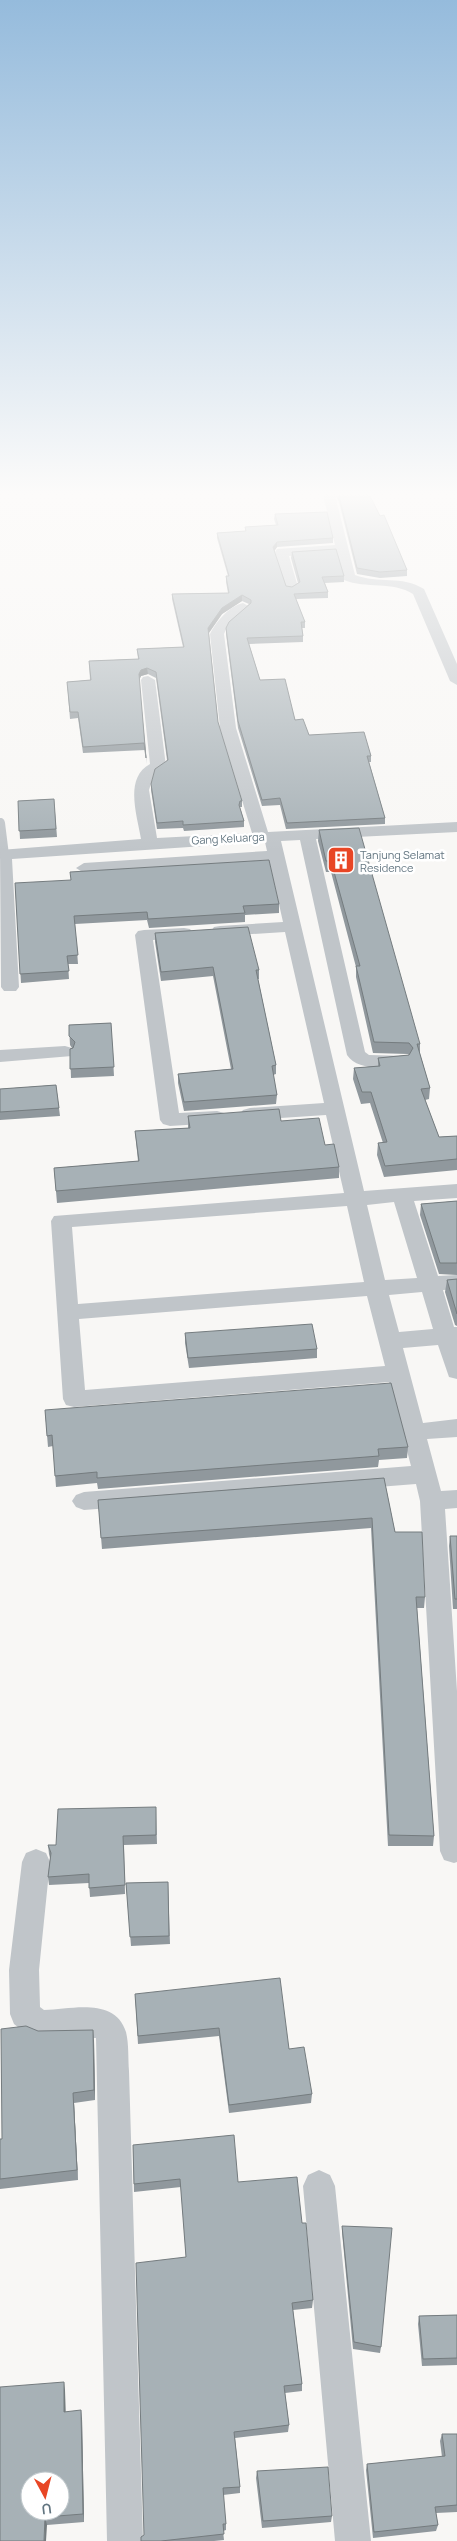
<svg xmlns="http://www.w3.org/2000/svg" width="457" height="2541" viewBox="0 0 457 2541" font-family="Manrope,sans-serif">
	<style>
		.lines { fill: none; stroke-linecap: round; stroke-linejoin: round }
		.lane-far1 { stroke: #c0c5c9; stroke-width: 8 }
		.lane { stroke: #c0c5c9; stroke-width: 10 }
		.street { fill: #c0c5c9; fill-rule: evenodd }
		.wall { fill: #90989d }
		.shaded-wall { fill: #757c7f }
		.building { fill: #a7b1b6; stroke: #757c7f; fill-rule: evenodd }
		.labels { text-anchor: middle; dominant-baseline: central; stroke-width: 5; stroke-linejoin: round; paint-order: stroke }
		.far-street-label { font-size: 11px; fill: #627580; stroke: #fff }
		.far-poi-label { font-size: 11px; fill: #627580; stroke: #fff; text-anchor: start }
	</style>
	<rect width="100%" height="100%" fill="#f8f7f5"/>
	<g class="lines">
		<path class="lane-far1" d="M0,822v3"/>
		<path class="lane" d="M0,823l4,32"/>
		<path class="street" d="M323,495h12l20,80c23,9 47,0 69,14l33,75v21l-7,-4 -37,-87c-20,-13 -47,-5 -69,-14l-7,-27 -48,3 9,31 -7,4 -5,-1 -11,-38 2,-3 58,-4z
			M243,603l7,4 -23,20 -3,7 12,94 32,104 189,-10v10l-141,7 49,213 4,3 39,1 2,4 -2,4c-18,4 -50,8 -61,-9l-47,-215 -19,1 83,350 93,-7v14l-43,3 24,75 19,-1v14l-14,1 11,37h3v52l-8,-2 -11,-32 -35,3 20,75 34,-4v18l-30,2 14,52 16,-1v18l-12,1 12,182v171l-3,1 -10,-3 -4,-9 -20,-350 -4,-17 -332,26 -8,-3 -4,-6 4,-6 8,-3 327,-26 -22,-84 -315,25 -8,-2 -3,-6 -12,-178 3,-5 290,-23 -18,-78 -76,5 -7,-2 -3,-4 3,-4 7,-2 74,-5 -39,-171 -65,4 -6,-1 -3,-4 3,-4 6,-1 63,-4 -14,-62 -185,13 -8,-5 8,-5 183,-12 -2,-9 -253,17 7,128 -3,4h-12l-3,-4 -1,-137 141,-11c-4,-24 -17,-61 9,-75l-9,-84 2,-3 5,-1 7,4 11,86 -12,8 -5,16 8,48 95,-5 -32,-105 -10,-94c6,-12 19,-28 33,-31zM394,1202l23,76 -32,2 -18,-75zM347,1206l17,76 -286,22 -6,-77zM422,1292l11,37 -34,3 -10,-37zM367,1296l18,70 -300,24 -6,-71z
			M184,928l6,1 3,4 -3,4 -37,3 26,173 38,-2 7,2 3,4 -3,4 -7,2 -47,3 -7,-2 -3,-4 -25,-185 3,-4 6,-1z
			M65,1046l7,2 2,4 -2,4 -72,6v-12z
			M36,1849l10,4 4,9 -11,108 1,37 4,3c28,-1 71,-13 82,22 3,12 2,27 3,39l14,470h-36l-11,-503 -57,1 -11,-4 -14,-11 -4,-10 -1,-44 13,-108 4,-9z
			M319,2170l11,5 5,11 36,355h-36l-32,-355 5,-11z"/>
	</g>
	<path class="wall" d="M336,496h34l37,74v6l-27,2 -23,-4 -18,-72z
		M275,514l58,24v5l-56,4 -3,4 12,35 6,1 6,-4 -7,-25 1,-6 52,24v6l-19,1 3,9v6l-32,1 9,23v6h-3l1,8v6l-54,2 11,36 49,55 62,21v6h-2l16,56v6l-99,5 -6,-24 -18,1 -24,-78 -12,-94v-6l23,-24 -7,-3 -20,13 -13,19 9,89 24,79v6h-2l4,14v6l-60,4 -1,-3 -26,1 -6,-39v-6l16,-24 -11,-82 -8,-4 -7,2 -2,4 8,84 -2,-14 -62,3 -5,-35 -8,1 -3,-37 23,-2 -1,-19 49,-2 -1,-10 46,-2 -11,-48v-5l56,-1 -2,-11v-6h2l-11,-38v-5l28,-2v-4l31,-2 -2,-6z
		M54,799l3,38 -37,2 -2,-38z
		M319,830l101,214v10l10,34 -1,11 -4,1 14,37 18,-1v34l-73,7 -7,-22 1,-12h5l-13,-40 -9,1 -8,-25 1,-11 24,-2v-8l31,-3 -1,-1 -35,-1 -17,-76v-10l-25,-95h-5l-8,-31z
		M15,883l264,21v9l-34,2v7l-96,6 -2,-8 -72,4 3,40h-10l1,15 -48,4z
		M155,933l104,37v9h-1l18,86v9l-3,1 4,20 -1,9 -92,7 -6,-28v-9l53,-5 -18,-93 -52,5 -6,-39z
		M111,1023l3,53 -43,2 -1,-29 2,-1 -2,-3 -1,-20z
		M56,1085l4,31 -60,4v-31z
		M188,1116l93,5 44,24 14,22v11l-282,25 -3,-35 84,-7 -3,-30 53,-3z
		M457,1201v74l-18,-1 -19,-59 1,-11z
		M457,1279v47l-2,-1 -10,-33 2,-12z
		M185,1333l132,16v9l-128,10 -4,-25z
		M45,1410l363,37 -1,11 -28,2 -1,7 -280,22 -1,-6 -41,4 -3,-41 -5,1z
		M384,1478l11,54 30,65 -1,11h-7l17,228 -1,10h-45l-17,-318 -269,21 -4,-49z
		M450,1536h7v73h-4l-4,-63z
		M156,1807l1,37 -33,1 1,49 -35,3 -1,-14 -40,2 -1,-8 2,-19 -1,-4 -1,-9h8z
		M168,1882l2,62 -39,2 -5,-63z
		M135,1994l154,55 23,45 -1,9 -82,10 -10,-77 -81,8z
		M38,2031l56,9 1,60 -21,3 4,77 -78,9v-50h2z
		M133,2145l105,37 64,41 11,77 -1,8 -19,2 9,74v7l-17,2 4,32 -1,7 -53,6 5,49v6l-17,2 3,29v6l-3,1 1,9 -10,1h-73l3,-6 42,-278 -5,-70 -47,5z
		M342,2226l39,121 -1,6 -27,-4 -11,-117z
		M457,2315v50l-35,1 -4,-42 1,-8z
		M65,2390v22l17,6 2,104 -37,3 -47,16z
		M442,2434h15v78l-21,1 2,12 -2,6 -63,7 -7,-68 1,-6 75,-7 -2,-16z
		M257,2471l75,45 -1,6 -69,6 -6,-50z"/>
	<path class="shaded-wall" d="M277,542v5l-4,6v-6z
		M242,595v6l-20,13 -14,20v-6l14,-20z
		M147,668l1,6 -7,2 -2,4v-6l2,-4z
		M93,2030l1,10 1,60 -1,-10z
		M73,2093l1,10 4,77 -1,-10z
		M64,2382l1,8 1,30 -2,-8z
		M81,2410l1,8 2,104 -1,-8z
		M45,2517l2,8 -1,16h-2z"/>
	<path class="building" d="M339,496h31l10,20 4,-1 23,55 -27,2 -23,-4z
		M327,512l6,26 -56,4 -4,5 13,39 6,1 8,-5 -8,-30 44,-3 8,27 -22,1 6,15 -34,2 11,28h-4l2,14 -56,2 13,42 25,-1 10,41 8,-1 6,16 55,-3 7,24h-4l18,62 -98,5 -7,-25 -18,2 -24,-79 -12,-93 3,-6 22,-19v-3l-9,-5 -20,13 -14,20 10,94 24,79h-2l-1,4 5,16 -61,4v-4l-26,2 -6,-39 4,-15 13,-9 -12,-88 -9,-4 -6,2 -2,4 7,84 -2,-15 -61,4 -5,-35h-8l-3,-30 24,-2 -2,-19 50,-2 -2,-10 47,-2 -12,-53 57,-1 -3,-17h3l-12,-43 29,-2 -1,-4 33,-2 -3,-11z
		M54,799l2,30 -37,2 -1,-30z
		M359,828l61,216h-3l13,44 -9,1 18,48 18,-1v23l-72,7 -7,-23 9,-1 -16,-50h-9l-8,-24 26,-2 -2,-8 31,-3 4,-7 -4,-5 -35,-1 -18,-76h4l-29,-105h-5l-7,-31z
		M269,860l10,44 -36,2 2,7 -97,6 -1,-7 -73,4 4,39 -11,1 2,15 -49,3 -5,-91 56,-3 -1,-8z
		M248,927l11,43h-3l20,95 -4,1 5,29 -93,7 -6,-28 55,-5 -20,-102 -52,5 -6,-39z
		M111,1023l3,44 -44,2v-20l3,-1 2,-6 -6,-6v-11z
		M56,1085l3,23 -59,4v-23z
		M279,1109l2,12 38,-3 6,27 9,-1 5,23 -283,24 -2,-23 85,-7 -4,-30 55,-3 -2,-12z
		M457,1201v62h-17l-19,-59z
		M457,1279v35l-10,-34z
		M312,1324l5,25 -129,9 -3,-25z
		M391,1383l17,64 -30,2 1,7 -282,22v-6l-42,4 -3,-41 -5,1 -2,-26z
		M384,1478l11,54h27l3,65h-9l18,239 -45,-1 -17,-317 -271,20 -3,-38z
		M450,1536h7v63h-2z
		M156,1807v28l-33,1 2,49 -36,3v-14l-41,3 3,-24 -3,-8h8l2,-36z
		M168,1882l1,54 -39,1 -4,-54z
		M280,1978l9,71 15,-2 8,47 -83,11 -10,-77 -81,8 -3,-42z
		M26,2026l12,5 55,-1 1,60 -21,3 4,77 -77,9v-40h2l-1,-110z
		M234,2135l4,47 59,-5 5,46h4l7,77 -21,3 10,81 -18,2 5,39 -55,7 6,55 -17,1 3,36h-3l1,10 -63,7h-20v-4l3,-2 -8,-272 50,-6 -6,-78 -46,5 -1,-39z
		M342,2226l50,2 -11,119 -27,-5z
		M457,2315v43l-34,1 -4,-43z
		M64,2382v30l17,-2 2,104 -38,3 -1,24h-44v-154zM30,2481h30v30h-30z
		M442,2434h15v71l-22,2 3,18 -64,7 -7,-68 78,-8z
		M328,2467l4,49 -69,5 -6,-50z"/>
	<linearGradient id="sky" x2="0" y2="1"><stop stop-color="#95bbdc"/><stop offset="0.58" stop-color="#fcfbfa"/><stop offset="1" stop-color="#fcfbfa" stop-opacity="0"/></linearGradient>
	<rect width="457" height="851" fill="url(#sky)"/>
	<defs>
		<g id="building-square" transform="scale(1.4375)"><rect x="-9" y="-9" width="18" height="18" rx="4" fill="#e84625" stroke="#fff"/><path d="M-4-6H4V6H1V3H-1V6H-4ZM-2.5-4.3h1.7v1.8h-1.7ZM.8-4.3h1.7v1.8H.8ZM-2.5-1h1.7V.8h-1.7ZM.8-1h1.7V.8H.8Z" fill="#fff"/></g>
	</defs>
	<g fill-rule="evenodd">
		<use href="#building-square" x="341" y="860"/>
	</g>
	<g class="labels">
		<g class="far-street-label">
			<text transform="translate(228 838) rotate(-3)">Gang Keluarga</text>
		</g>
		<g class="far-poi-label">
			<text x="360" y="854">Tanjung Selamat<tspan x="360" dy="13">Residence</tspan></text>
		</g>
	</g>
	<g transform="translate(45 2496) rotate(173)"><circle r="24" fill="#ffffff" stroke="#c0c8cc"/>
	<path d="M0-4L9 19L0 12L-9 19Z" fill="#e84625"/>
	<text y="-8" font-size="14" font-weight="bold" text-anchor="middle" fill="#627580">U</text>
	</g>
</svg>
